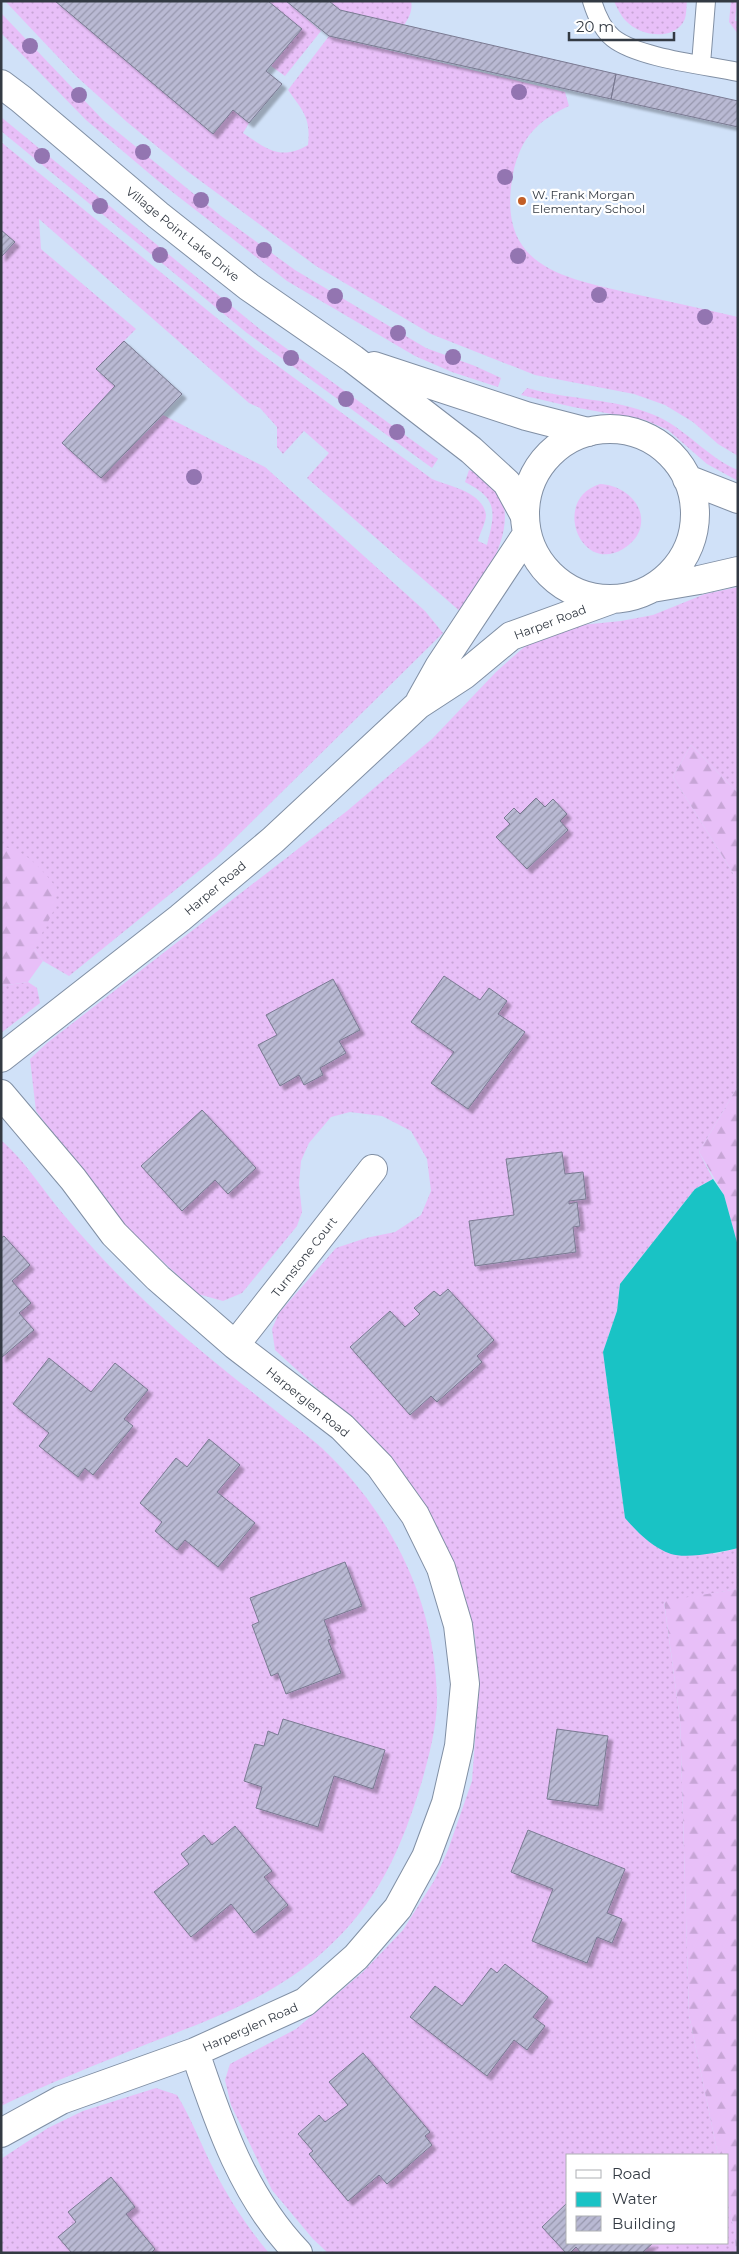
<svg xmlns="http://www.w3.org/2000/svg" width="739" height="2254" viewBox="0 0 739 2254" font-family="Montserrat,sans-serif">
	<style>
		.grass { fill: url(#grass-dots) }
		.forest { fill: url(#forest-firs) }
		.water { fill: #19c3c5 }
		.building { fill: url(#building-hatch); stroke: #7a7a92; filter: url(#shadow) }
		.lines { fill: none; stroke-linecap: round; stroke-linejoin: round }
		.lane-casing { stroke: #808fa4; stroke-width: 20 }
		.street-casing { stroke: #808fa4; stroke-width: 30 }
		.secondary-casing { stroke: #808fa4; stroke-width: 30 }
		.lane { stroke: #fff; stroke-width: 18 }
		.street { stroke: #fff; stroke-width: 28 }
		.secondary { stroke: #fff; stroke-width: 28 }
		.tree { fill: #9375b1 }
		.poi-dot { fill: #c35f27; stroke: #fff; stroke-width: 2 }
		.labels { text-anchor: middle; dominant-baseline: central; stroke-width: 4.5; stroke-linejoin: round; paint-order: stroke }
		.poi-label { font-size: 12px; fill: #333a43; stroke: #fff; text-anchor: start }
		.street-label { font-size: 12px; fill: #333a43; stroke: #fff }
	</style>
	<defs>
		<pattern id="grass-dots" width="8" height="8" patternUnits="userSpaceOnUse" patternTransform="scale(1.25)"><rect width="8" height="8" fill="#e8bff8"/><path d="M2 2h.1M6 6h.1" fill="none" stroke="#c7a5d6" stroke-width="1.8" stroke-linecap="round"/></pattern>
		<pattern id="forest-firs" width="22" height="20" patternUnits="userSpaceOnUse" patternTransform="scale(1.25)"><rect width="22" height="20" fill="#e8bff8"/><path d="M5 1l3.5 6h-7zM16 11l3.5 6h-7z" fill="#c7a5d6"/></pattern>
		<pattern id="building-hatch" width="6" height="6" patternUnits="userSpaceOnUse" patternTransform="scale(1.25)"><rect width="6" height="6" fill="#b9b9d3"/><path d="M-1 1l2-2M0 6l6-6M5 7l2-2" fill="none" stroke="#9797ad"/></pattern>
		<filter id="shadow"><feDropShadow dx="4.5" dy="4.5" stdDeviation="1" flood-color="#0004"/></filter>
	</defs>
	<rect width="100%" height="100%" fill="#d0e1f8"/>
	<path class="grass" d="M5,1h50l158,132 20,-23 16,13 -6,10c24,16 38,28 65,12 3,-27 -5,-34 -20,-55l41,-54 236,56 4,14c-35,16 -51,36 -57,74 -14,89 54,98 122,114 35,7 69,15 104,23v139l-20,-12 -25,-22 -28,-17 -31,-11 -99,-19 -104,-41 -115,-68 -129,-95 -60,-49 -51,-46z
		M268,1h18l35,30 -36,45 -14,-10 30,-37z
		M329,1h82c2,9 -2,17 -7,24l-64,-15z
		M614,1h73c-1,8 0,17 -5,23 -13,17 -43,11 -56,-3 -5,-5 -9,-13 -12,-20z
		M731,1h6l-2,20h3v13l-9,-12z
		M1,13l102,107 118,96 74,54 131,78 49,18 26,12 -3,9 -46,-15 -37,-16 -128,-75 -130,-101 -71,-60 -85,-87z
		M1,117l260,213 177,129 -6,9 -185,-135 -246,-202z
		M1,142l255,208 176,129c17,7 51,13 54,36 0,7 -6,18 -8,26l9,4c8,-32 12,-46 -22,-63l4,-12c70,28 21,101 -7,143l-155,-135 22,-25 -25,-22 -21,23 -6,-7v-20l-17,-19 -11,-5 -210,-184 2,30 95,80 -40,40 19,17 -53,57 39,35 62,-63 102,52 160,144 18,22 -227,224 -147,119 -26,-15 -9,-12 -33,-74z
		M527,388c42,12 87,10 127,27 32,13 52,42 84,55v11l-31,-17 -39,-34 -23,-10 -72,-13 -52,-12z
		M600,484c23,1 47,20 40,45 -3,9 -9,15 -17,20 -43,26 -72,-50 -23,-65z
		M738,587v206l-47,-48 -18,32 65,104v205l-39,66 14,27 -18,10 -75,95 -3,27 -14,41 22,166 90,36 23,-6v41l-74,13 16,117 9,296 29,140h-150v88h160v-42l7,34 1,18h-408l-15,-14 -41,-49 -41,-85 -6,-25 5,-16 66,-35 67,-57 40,-42 31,-49 14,-31 24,-69 5,-66 -2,-79 -26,-77 -30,-64 -41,-51 -103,-94 -3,-21 7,-16 57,-65 30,-10 29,-6 26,-17 10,-24 -4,-32 -16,-28 -29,-15 -32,-4 -19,5 -22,26 -8,18 -2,23 3,28 -5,14 -55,67 -19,8 -25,-7 -81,-75 -81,-108 -6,-52 17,-16 300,-232 85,-72 64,-67 35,-31 40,-15 50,-5 32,-6 52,-21z
		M28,982l9,6 3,15 -39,30v-47z
		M1,1140c25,22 41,49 62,74 27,32 55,62 85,90 42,40 88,75 133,111 16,13 33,25 47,39 67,66 108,152 109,246 0,26 -8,56 -15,81 -21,69 -44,122 -99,171 -50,45 -113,68 -176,92 -49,20 -98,39 -146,62z
		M156,2088l21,7c14,23 24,49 36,73 16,31 34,59 56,85h-268v-94l47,-31 35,-17z"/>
	<path class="forest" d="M691,745l47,48v88l-65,-104z
		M1,847c24,1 42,24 56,41l-3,22 -20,39 9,12 -15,21 -27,4z
		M738,1086v160l-14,-51 -25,-43z
		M738,1589v664h-2l-1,-18 -7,-34v-46h-10l-29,-140 -9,-296 -16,-118z"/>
	<path class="water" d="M713,1179l11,16 14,51v302c-16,4 -51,11 -67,6 -18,-6 -34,-22 -46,-36l-22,-166 14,-41 3,-27 75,-95z"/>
	<path class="building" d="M55,1h213l34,28 -36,42 16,13 -33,39 -16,-13 -20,24z
		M286,1h43l11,9 276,64 -5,25 -282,-63z
		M616,74l122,27v26l-127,-28z
		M1,230l14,12 -14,15z
		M124,341l58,53 -81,84 -39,-35 53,-57 -19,-17z
		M536,798l9,9 8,-8 14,15 -7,7 8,9 -41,39 -31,-32 14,-13 -6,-6 10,-10 6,6z
		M444,976l36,24 9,-12 18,13 -9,13 27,18 -57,77 -37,-26 23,-31 -43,-30z
		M333,979l27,51 -21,11 7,12 -26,15 3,7 -19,10 -5,-10 -19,11 -22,-41 19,-10 -11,-20z
		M202,1110l54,58 -28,26 -13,-14 -33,31 -41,-45z
		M562,1152l3,22 18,-2 3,27 -17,2v3l8,-2 3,24 -7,1 3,25 -101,14 -6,-45 45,-6 -8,-56z
		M4,1236l26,29 -18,16 19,22 -12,10 15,17 -33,28v-120z
		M448,1289l46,51 -17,16 5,6 -45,40 -6,-6 -21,19 -60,-68 40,-36 15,16 15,-13 -6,-6 20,-17 6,5z
		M49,1358l42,34 24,-29 33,27 -24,29 9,7 -40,49 -8,-7 -7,9 -39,-31 10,-13 -36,-29z
		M209,1439l31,26 -23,27 38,31 -37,44 -33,-27 -8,10 -22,-19 7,-9 -22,-19 36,-45 11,9z
		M345,1562l17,44 -38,14 7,19 -3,1 13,33 -55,21 -8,-21 -7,3 -19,-51 7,-3 -9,-24z
		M283,1719l102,31 -12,39 -39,-13 -16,51 -62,-19 6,-21 -18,-6 11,-37 9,2 4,-15 10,4z
		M557,1729l51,7 -10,70 -51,-7z
		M235,1826l37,45 -8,6 24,28 -34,28 -23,-29 -40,33 -37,-45 35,-28 -8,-10 23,-19 8,10z
		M528,1830l97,39 -18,44 15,6 -10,24 -15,-6 -10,26 -55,-22 21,-52 -42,-17z
		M505,1964l43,33 -15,20 12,9 -18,24 -13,-10 -27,36 -77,-59 25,-31 27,20 29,-38 6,5z
		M363,2053l67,79 -5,4 7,9 -45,39 -8,-9 -31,26 -39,-47 4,-3 -15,-17 21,-19 6,7 23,-17 -19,-23z
		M111,2177l24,30 -9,7 29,35 -4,4h-79l-14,-16 18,-15 -8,-10z
		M568,2202v41h85l-11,10h-61l-5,-6 -6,6h-4l-24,-26z"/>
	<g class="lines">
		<g class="lane-casing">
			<path id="lane" d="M592,1c4,13 10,28 21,37 25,20 92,27 125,34
				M701,64l5,-63"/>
		</g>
		<g class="street-casing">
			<path id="street" d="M1,84l20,15 137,116 91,72 104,72 118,91 36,33 18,33
				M374,366l152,50 62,16
				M1,1094l72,85 41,55 44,44 77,67 107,82 38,39 35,49 26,53 17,57 7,59 -6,62 -13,57 -20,54 -28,51 -42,49 -51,45 -110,50 -134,48 -60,33
				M235,1345l138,-176
				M195,2052c24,72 49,145 103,201"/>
		</g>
		<g class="secondary-casing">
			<path id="secondary" d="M525 514a85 85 0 1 1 170 0a85 85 0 1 1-170 0Z
				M687,479l51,20
				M652,588l47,-8 39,-9
				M420,701l19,-34 88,-133
				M1,1058l179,-140 93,-78 145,-135 46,-30 47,-39 102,-37"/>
		</g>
		<use href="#lane" class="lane"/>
		<use href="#street" class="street"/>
		<use href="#secondary" class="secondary"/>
	</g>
	<g class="tree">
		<circle cx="30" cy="46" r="8"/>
		<circle cx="519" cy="92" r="8"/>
		<circle cx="79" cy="95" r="8"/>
		<circle cx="143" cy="152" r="8"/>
		<circle cx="42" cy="156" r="8"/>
		<circle cx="505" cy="177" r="8"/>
		<circle cx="201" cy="200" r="8"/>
		<circle cx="100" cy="206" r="8"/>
		<circle cx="264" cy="250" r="8"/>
		<circle cx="160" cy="255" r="8"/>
		<circle cx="518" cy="256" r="8"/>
		<circle cx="599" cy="295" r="8"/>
		<circle cx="335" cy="296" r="8"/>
		<circle cx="224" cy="305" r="8"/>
		<circle cx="705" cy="317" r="8"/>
		<circle cx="398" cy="333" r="8"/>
		<circle cx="453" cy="357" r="8"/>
		<circle cx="291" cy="358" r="8"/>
		<circle cx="346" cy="399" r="8"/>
		<circle cx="397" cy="432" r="8"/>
		<circle cx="194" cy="477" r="8"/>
	</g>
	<circle class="poi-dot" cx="522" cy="201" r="5"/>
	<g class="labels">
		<g class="poi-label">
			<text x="532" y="194">W. Frank Morgan<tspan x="532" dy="14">Elementary School</tspan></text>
		</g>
		<g class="street-label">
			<text transform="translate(183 234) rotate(39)">Village Point Lake Drive</text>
			<text transform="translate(550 622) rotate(-21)">Harper Road</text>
			<text transform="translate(215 888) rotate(-40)">Harper Road</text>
			<text transform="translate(304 1257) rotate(-52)">Turnstone Court</text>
			<text transform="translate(308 1402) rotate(39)">Harperglen Road</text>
			<text transform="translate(250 2027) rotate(-24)">Harperglen Road</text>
		</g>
	</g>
	<rect width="739" height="2254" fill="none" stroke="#333a43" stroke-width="5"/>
	<rect x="566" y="2154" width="162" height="90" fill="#ffffff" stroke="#adb0b4"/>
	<rect x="576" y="2170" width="25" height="8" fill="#ffffff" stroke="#adb0b4"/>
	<text x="612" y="2179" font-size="15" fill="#333a43">Road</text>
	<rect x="576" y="2192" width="25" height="15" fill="#19c3c5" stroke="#adb0b4"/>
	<text x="612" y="2204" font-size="15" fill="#333a43">Water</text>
	<rect x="576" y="2216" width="25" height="15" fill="url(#building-hatch)" stroke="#adb0b4"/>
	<text x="612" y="2229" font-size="15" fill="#333a43">Building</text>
	<path d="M569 32v8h105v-8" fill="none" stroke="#333a43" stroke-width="2.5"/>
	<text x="576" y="32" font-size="15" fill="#333a43" stroke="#ffffff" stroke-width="4" paint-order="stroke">20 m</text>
</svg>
